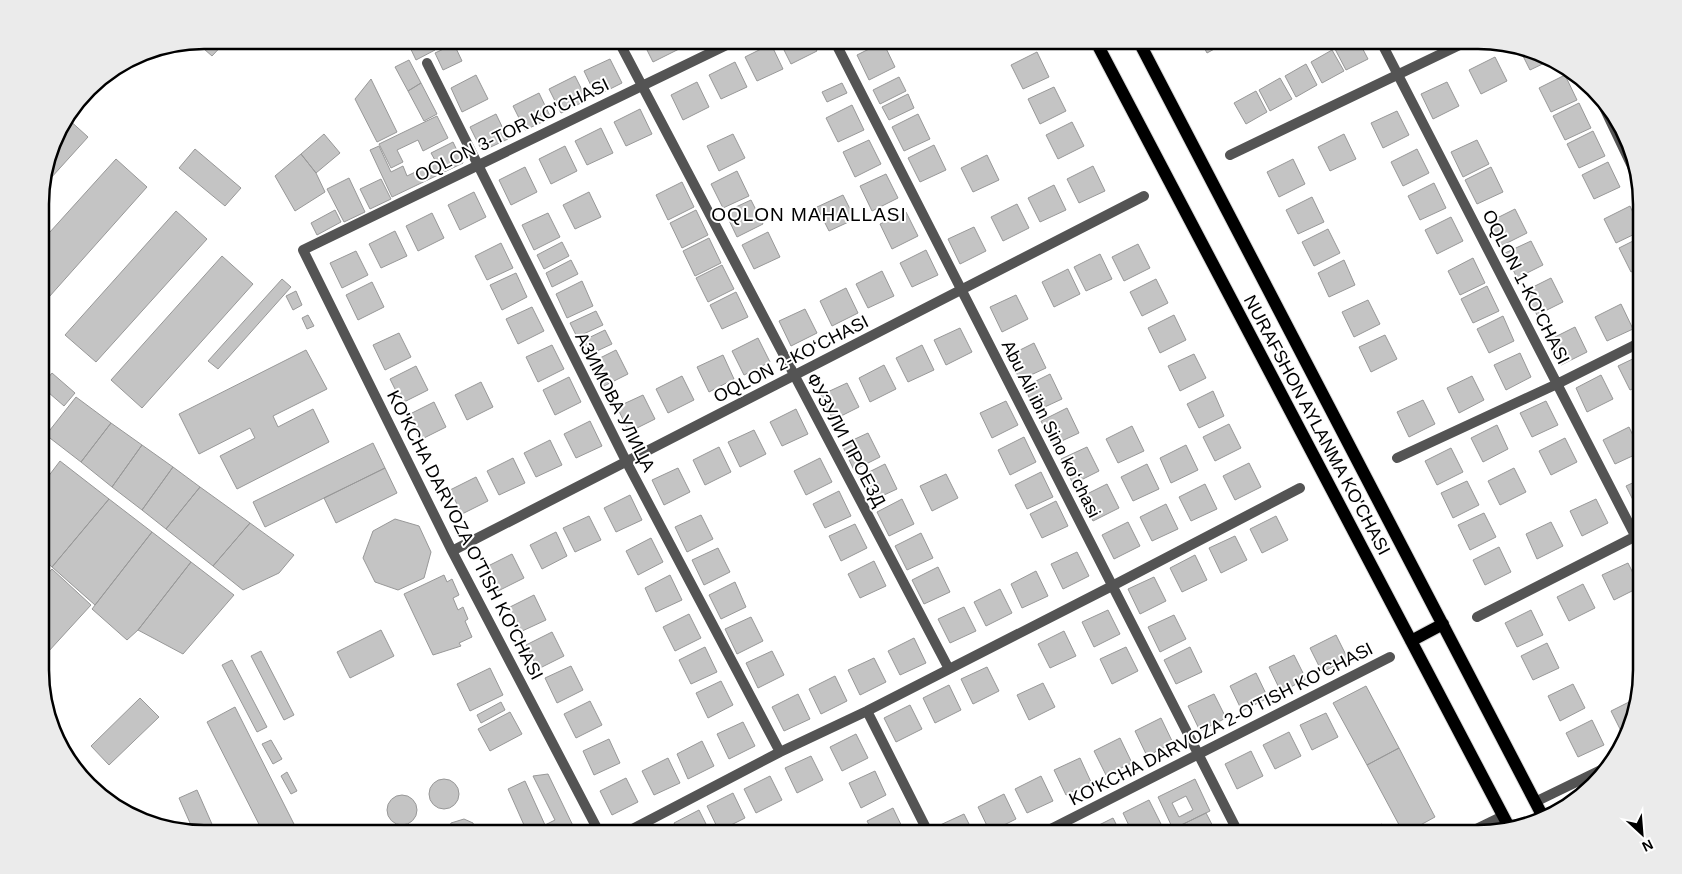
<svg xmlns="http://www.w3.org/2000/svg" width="1682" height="874" viewBox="0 0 1682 874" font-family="Arial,sans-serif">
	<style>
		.building { fill: #c4c4c4; stroke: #989898; fill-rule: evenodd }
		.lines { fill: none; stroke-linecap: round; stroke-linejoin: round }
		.primary-casing { stroke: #dbdbdb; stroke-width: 14 }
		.street { stroke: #545454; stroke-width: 10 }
		.primary { stroke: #000; stroke-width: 12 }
		.labels { text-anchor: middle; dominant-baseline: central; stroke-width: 4; stroke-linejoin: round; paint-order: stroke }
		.street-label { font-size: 18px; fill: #000; stroke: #fff }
		.neighbourhood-label { font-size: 19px; letter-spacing: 1px; fill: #000; stroke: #fff }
		.rim { fill: none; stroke: #000; stroke-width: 2.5 }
	</style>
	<rect width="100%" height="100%" fill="#fff"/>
	<path class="building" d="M204,40h23l-15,16 -16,-14z
		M430,40l5,10 -19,10 -9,-19z
		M642,40h32l5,9 -26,13z
		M779,40h32l6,11 -26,13z
		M1004,40h23l-18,9z
		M1200,40h28l1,1 -22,12z
		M1351,40h7l10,19 -22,11 -11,-21z
		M1390,40h23l-18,9z
		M883,42l12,25 -26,13 -12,-25z
		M454,44l8,17 -19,9 -8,-17z
		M771,44l12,25 -26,12 -12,-24z
		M1332,50l12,21 -22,12 -11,-21z
		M1520,50l31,7 2,2 -23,11z
		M1037,52l12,25 -26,12 -12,-24z
		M1495,57l12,24 -26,13 -12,-24z
		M610,59l12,24 -26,13 -12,-25z
		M409,60l12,23 -13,8 -13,-24z
		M735,62l12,25 -26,12 -12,-24z
		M1306,64l11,21 -21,12 -11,-21z
		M476,75l12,24 -26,13 -11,-24z
		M1565,75l12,25 -26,12 -12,-24z
		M575,76l12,24 -26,13 -12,-24z
		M899,77l7,14 -26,13 -7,-14z
		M1280,78l12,21 -22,12 -11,-21z
		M371,79l26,53 -20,10 -22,-43z
		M697,82l12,25 -26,13 -12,-25z
		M1447,82l12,24 -26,13 -12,-25z
		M421,83l16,31 -13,7 -16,-30z
		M842,83l5,10 -20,9 -5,-10z
		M1054,87l12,24 -26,13 -12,-25z
		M1256,91l11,21 -21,12 -12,-21z
		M539,93l12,25 -26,12 -12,-24z
		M908,94l6,14 -25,12 -7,-13z
		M1579,103l12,25 -26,12 -12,-24z
		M852,105l12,25 -26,12 -12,-24z
		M640,109l12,25 -26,12 -12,-24z
		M1397,111l12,24 -26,13 -12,-25z
		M496,114l12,25 -26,12 -12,-24z
		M918,114l12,25 -26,12 -12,-24z
		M437,116l11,22 -25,13 -5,-11 -21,10 6,12 -12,6 -12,-24z
		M67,118l21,19 -47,52 16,-58z
		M1072,122l12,24 -26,13 -12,-24z
		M601,128l12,25 -26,12 -12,-24z
		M1593,131l12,25 -26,12 -12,-24z
		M324,134l16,19 -24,20 -15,-19z
		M733,134l12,24 -26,13 -12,-25z
		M1344,134l12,25 -26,12 -12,-24z
		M869,140l12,24 -26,13 -12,-25z
		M1477,140l12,24 -26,13 -12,-25z
		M453,142l10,21 -71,34 -22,-47 9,-4 12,26 12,-6 4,10 29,-14 -5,-9z
		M934,145l12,25 -26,12 -12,-24z
		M565,146l12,25 -26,13 -12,-25z
		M195,149l46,39 -16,18 -46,-38z
		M1417,149l12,24 -26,13 -12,-24z
		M301,154l15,19 9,19 -30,19 -20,-35z
		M987,155l12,25 -26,12 -12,-24z
		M116,159l31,28 -106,119 -1,-63z
		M1293,159l12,25 -26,13 -12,-25z
		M1608,162l12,25 -26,12 -12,-24z
		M1093,166l12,25 -26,12 -12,-24z
		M525,167l12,25 -26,13 -12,-25z
		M1491,167l12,25 -26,12 -12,-24z
		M737,171l12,25 -26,12 -12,-24z
		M886,174l12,24 -26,13 -12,-25z
		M349,178l16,34 -21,10 -17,-33z
		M381,179l10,20 -21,10 -10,-20z
		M682,182l12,25 -26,13 -12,-25z
		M1434,183l12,25 -26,12 -12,-24z
		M1054,185l12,25 -26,12 -12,-24z
		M474,192l12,25 -26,13 -12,-25z
		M589,192l12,25 -26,12 -12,-24z
		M843,195l12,24 -26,12 -12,-24z
		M1312,197l12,25 -26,12 -12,-24z
		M751,200l12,24 -26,13 -12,-25z
		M1017,204l12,24 -26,13 -12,-24z
		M1630,206l11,25 -25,12 -12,-24z
		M1515,209l12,24 -26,13 -12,-24z
		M335,210l6,12 -24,13 -6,-12z
		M696,210l12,25 -26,13 -12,-25z
		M176,211l31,28 -111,123 -31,-27z
		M906,212l12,24 -26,13 -12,-25z
		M432,213l12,25 -26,13 -12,-25z
		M548,213l12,24 -26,13 -12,-25z
		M1451,217l12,24 -26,13 -12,-24z
		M974,227l12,24 -26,13 -12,-25z
		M1328,229l12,24 -26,13 -12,-24z
		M395,231l12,25 -26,12 -12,-24z
		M768,232l12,25 -26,12 -12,-24z
		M1641,237v30l-10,5 -12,-24z
		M709,238l12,25 -26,13 -12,-25z
		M1531,241l12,24 -26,13 -12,-25z
		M562,242l7,14 -25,13 -7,-14z
		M501,243l12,25 -26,12 -12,-24z
		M1138,244l12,24 -26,13 -12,-24z
		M926,250l12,25 -26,12 -12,-24z
		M356,251l12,24 -26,13 -12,-25z
		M1100,254l12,25 -26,12 -12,-24z
		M222,256l31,28 -111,124 -31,-28z
		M1473,258l12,25 -25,12 -12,-24z
		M571,260l7,14 -26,13 -6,-14z
		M1344,260l11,25 -26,12 -11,-24z
		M722,265l12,24 -26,13 -12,-24z
		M1068,269l12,25 -26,13 -12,-25z
		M882,271l12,25 -26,12 -12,-24z
		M516,273l11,24 -25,13 -12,-25z
		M1551,278l12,24 -26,13 -12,-24z
		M282,279l9,8 -73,82 -10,-8z
		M1156,279l12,24 -26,13 -12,-24z
		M582,281l11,25 -26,12 -11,-24z
		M372,282l12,25 -26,13 -12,-25z
		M1487,286l12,25 -26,12 -12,-24z
		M846,288l12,25 -26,13 -12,-25z
		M296,291l6,14 -9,5 -7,-14z
		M736,292l12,25 -26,12 -12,-24z
		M1016,295l12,24 -26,13 -12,-25z
		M1368,300l12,24 -26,13 -12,-25z
		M1621,304l12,25 -26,12 -12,-24z
		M532,307l12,24 -26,13 -12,-25z
		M805,309l12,24 -26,13 -12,-25z
		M596,311l7,14 -26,12 -7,-14z
		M308,315l6,11 -7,3 -5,-11z
		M1174,315l12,25 -26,13 -12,-25z
		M1503,316l11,25 -25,12 -12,-24z
		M1575,327l12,25 -26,13 -12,-25z
		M960,328l12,24 -26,13 -12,-25z
		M605,330l7,14 -26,12 -6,-14z
		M399,333l12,24 -26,13 -12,-25z
		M1385,335l12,24 -26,13 -12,-25z
		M758,338l12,24 -26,13 -12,-24z
		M1034,343l12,25 -26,12 -12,-24z
		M552,345l12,24 -26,13 -12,-25z
		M922,345l12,25 -26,12 -12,-24z
		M306,350l21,39 -54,27 5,11 35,-18 16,33 -92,47 -17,-33 35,-18 -5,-10 -51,26 -20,-40z
		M616,350l12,24 -26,13 -12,-24z
		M1520,353l11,24 -25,13 -12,-25z
		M1194,354l12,24 -26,13 -12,-25z
		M723,355l11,24 -25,13 -12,-25z
		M1641,355v30l-11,5 -12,-24z
		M884,365l12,24 -26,13 -11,-24z
		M416,366l12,24 -26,13 -12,-24z
		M52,373l23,20 -11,13 -23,-20z
		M1050,374l12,25 -26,12 -12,-24z
		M1601,375l12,24 -26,13 -11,-24z
		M682,376l12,24 -26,13 -12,-24z
		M1472,376l12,24 -25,13 -12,-25z
		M569,377l12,25 -26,13 -12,-25z
		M481,382l12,25 -26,13 -12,-25z
		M847,383l12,24 -26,13 -12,-25z
		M1213,391l11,25 -25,12 -12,-24z
		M643,395l12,24 -26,13 -12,-25z
		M76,397l35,26 -30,39 -35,-27z
		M1423,400l12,24 -26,13 -12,-25z
		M1006,401l12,24 -26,13 -12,-25z
		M1546,401l12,24 -26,12 -12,-24z
		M434,402l12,25 -26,13 -12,-25z
		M1067,408l12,25 -26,12 -12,-24z
		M796,409l12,25 -26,12 -12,-24z
		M590,421l12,25 -26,12 -12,-24z
		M111,423l31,22 -30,42 -31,-25z
		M1229,424l12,24 -26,13 -12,-24z
		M1497,425l11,24 -25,13 -12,-24z
		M1132,426l12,25 -26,12 -12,-24z
		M1629,427l12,25 -26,12 -12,-24z
		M754,430l12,24 -26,13 -12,-25z
		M868,433l12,24 -26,13 -12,-25z
		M1024,437l12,25 -26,13 -12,-25z
		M1565,438l12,24 -26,13 -12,-24z
		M550,440l12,25 -26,12 -12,-24z
		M373,443l12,25 -120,59 -12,-25z
		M142,445l31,22 -31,43 -30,-23z
		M1186,445l12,25 -27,13 -11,-25z
		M719,447l12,25 -26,13 -12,-25z
		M1087,447l12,24 -26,13 -12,-25z
		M1451,448l12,24 -26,13 -12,-24z
		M513,458l12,25 -26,12 -12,-24z
		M820,458l12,24 -26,13 -12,-24z
		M60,461l49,38 -57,68 -11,-10v-71z
		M1249,463l12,24 -26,13 -12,-24z
		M885,464l12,25 -26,12 -12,-24z
		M1147,464l12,25 -26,12 -12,-24z
		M173,467l27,20 -34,42 -24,-19z
		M385,468l12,25 -61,30 -12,-25z
		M678,468l12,24 -26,13 -12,-25z
		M1514,468l12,24 -26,13 -12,-24z
		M1041,472l12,25 -26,12 -12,-24z
		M946,474l12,24 -26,13 -12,-25z
		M476,477l12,24 -26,13 -12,-24z
		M1641,479l1,30 -4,1 -12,-24z
		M1467,481l12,24 -26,13 -12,-25z
		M1107,484l12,24 -26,13 -12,-24z
		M1205,484l12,25 -26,12 -12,-24z
		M200,487l50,36 -37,43 -47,-37z
		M839,491l12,25 -26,12 -12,-24z
		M630,495l12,25 -26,12 -12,-24z
		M109,499l43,33 -57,73 -43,-38z
		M902,499l12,25 -25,12 -12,-24z
		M1596,499l12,24 -26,13 -12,-25z
		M1056,501l12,25 -26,12 -12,-24z
		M1166,504l12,25 -26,12 -12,-24z
		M1484,513l12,24 -26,13 -12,-25z
		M701,515l12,24 -26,13 -12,-25z
		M589,516l12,24 -26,12 -12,-24z
		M1276,516l12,24 -26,13 -12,-24z
		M395,519l24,7 12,26 -7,26 -26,12 -23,-8 -12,-24 10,-27z
		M1128,522l12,24 -26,13 -12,-24z
		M1551,522l12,24 -26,13 -11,-25z
		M250,523l44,32 -15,18 -36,17 -30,-24z
		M855,524l12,24 -26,13 -12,-25z
		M152,532l39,30 -53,68 -11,10 -35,-31z
		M556,532l11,24 -25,13 -12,-24z
		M921,533l12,25 -26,12 -12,-24z
		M1235,536l12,24 -26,13 -12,-25z
		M651,538l12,24 -25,13 -12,-24z
		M1499,547l12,25 -26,13 -12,-25z
		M718,548l12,24 -26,13 -12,-25z
		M1077,552l12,24 -26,13 -12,-25z
		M512,554l12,24 -26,13 -12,-24z
		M1195,555l12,25 -25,12 -12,-24z
		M874,561l12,25 -26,12 -12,-24z
		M41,562l7,6 -7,8z
		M191,562l43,33 -51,59 -45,-24z
		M1628,563l12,24 -26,13 -12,-25z
		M938,567l12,25 -26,12 -12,-24z
		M52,569l39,36 -43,47 -7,-6v-65z
		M1036,571l12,25 -26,12 -11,-24z
		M444,575l3,7 5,-3 7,16 -6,3 5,12 5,-3 5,12 -3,2 7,16 -13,6 2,3 -28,9 -29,-61z
		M670,575l12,25 -26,12 -11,-24z
		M1154,577l12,24 -26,13 -12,-25z
		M735,582l11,25 -25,12 -12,-24z
		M1583,584l12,24 -26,13 -12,-24z
		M1000,589l12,24 -26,13 -12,-24z
		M534,595l12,25 -26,12 -12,-24z
		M964,607l12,24 -26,12 -12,-24z
		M1108,610l12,24 -26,13 -12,-25z
		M1531,610l12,25 -26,12 -12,-24z
		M689,614l12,24 -26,13 -12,-24z
		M1174,615l12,24 -26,13 -12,-25z
		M751,617l12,24 -26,13 -12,-25z
		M381,630l13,26 -44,22 -13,-26z
		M1064,631l12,25 -26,12 -12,-24z
		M552,632l12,24 -26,13 -12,-24z
		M1336,635l12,24 -26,13 -12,-24z
		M914,638l12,25 -26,12 -12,-24z
		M1547,643l12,25 -26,12 -12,-24z
		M705,647l12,25 -26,12 -12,-24z
		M1126,647l12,24 -26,13 -12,-25z
		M1190,647l12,25 -26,12 -12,-24z
		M261,651l33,64 -10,5 -33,-64z
		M772,651l12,24 -26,13 -12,-25z
		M1294,655l12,24 -25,13 -12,-25z
		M874,658l12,24 -26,13 -12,-25z
		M232,660l35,67 -10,5 -35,-67z
		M571,666l12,24 -26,13 -12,-25z
		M987,667l12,24 -26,13 -12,-25z
		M490,668l13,27 -33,16 -13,-27z
		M1256,673l12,25 -26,13 -12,-25z
		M835,676l12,25 -26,13 -12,-25z
		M721,681l12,24 -25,13 -12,-25z
		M1043,683l12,24 -26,13 -12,-25z
		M1573,684l12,24 -25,13 -12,-25z
		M949,685l12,25 -26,13 -12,-25z
		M1366,686l33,62 -32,17 -34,-62z
		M798,694l12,25 -26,12 -12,-24z
		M1214,694l12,24 -26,13 -12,-25z
		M140,698l19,19 -50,48 -18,-19z
		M1635,699l-8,34 -4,2 -12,-24z
		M590,701l12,24 -26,13 -12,-24z
		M501,702l4,8 -24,13 -4,-8z
		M910,705l12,24 -26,13 -12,-24z
		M235,707l64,127h-35l-57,-112z
		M510,712l12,22 -32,17 -12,-22z
		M1326,713l12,24 -26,13 -12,-25z
		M1161,718l12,25 -26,13 -12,-25z
		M1592,720l12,25 -26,12 -12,-24z
		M743,722l12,24 -26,13 -12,-25z
		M1289,732l12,24 -26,13 -12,-24z
		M856,734l12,24 -26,13 -12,-24z
		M1120,738l12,25 -26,12 -12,-24z
		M609,739l11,24 -26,12 -11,-24z
		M271,740l11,19 -9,5 -11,-20z
		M702,741l12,25 -26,13 -11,-25z
		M1399,748l36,69 -31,17 -37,-69z
		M1251,751l12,25 -26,13 -12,-25z
		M811,756l12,24 -26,13 -12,-25z
		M668,758l12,25 -26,12 -12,-24z
		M1080,758l11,24 -25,13 -12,-25z
		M875,771l11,24 -25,13 -12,-25z
		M287,772l10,19 -6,3 -10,-18z
		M548,774l29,60h-49l-20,-45 17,-8 20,44 10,-5 -22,-44z
		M770,776l12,24 -26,13 -12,-24z
		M1041,776l12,25 -26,12 -12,-24z
		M626,778l12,24 -26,13 -12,-24z
		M429 794a15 15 0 1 1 30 0a15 15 0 1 1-30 0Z
		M1195,779l15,32 -37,18 -15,-32zM1186,796l7,14 -14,7 -7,-14z
		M197,790l18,41 -7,3 -14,-2 -15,-34z
		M733,793l12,25 -26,13 -12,-25z
		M1004,794l12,25 -26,13 -12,-25z
		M387 810a15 15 0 1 1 30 0a15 15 0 1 1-30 0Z
		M1149,800l12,24 -19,10h-9l-10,-21z
		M893,808l12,25 -31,1 -7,-13z
		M699,810l12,24h-32l-5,-11z
		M1206,813l11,21h-11l-3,-6 -12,6h-16l-2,-5z
		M964,814l10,20h-32l-4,-8z
		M1113,818l8,16h-33l-1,-3z
		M464,819l9,4 4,11h-30l4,-11z
		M1382,824l5,10h-25z
		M840,825l5,9h-24z"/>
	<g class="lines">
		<g class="primary-casing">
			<path id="primary" d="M1095,40l414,787
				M1138,40l404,775
				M1411,641l32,-17"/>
		</g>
		<path class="street" d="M618,40l331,629
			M834,40l405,794
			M1380,40l262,509
			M427,63l199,398 154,291
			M1601,101l40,84
			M1230,155l240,-115
			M1397,458l160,-74 84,-42
			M452,551l692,-355
			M1477,617l165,-84
			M867,711l62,123
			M1535,802l66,-32
			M600,834l-148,-283 -149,-301 434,-210
			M623,834l157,-82 87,-41 247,-126 186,-97
			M1041,834l349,-177
			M1466,834l37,-18"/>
		<use href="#primary" class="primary"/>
	</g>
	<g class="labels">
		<g class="street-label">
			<text transform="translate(512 130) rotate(-26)">OQLON 3-TOR KO'CHASI</text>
			<text transform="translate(1526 287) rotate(63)">OQLON 1-KO'CHASI</text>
			<text transform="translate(791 359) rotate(-27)">OQLON 2-KO‘CHASI</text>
			<text transform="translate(615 402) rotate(63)">АЗИМОВА УЛИЦА</text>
			<text transform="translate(1317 425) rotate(62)">NURAFSHON AYLANMA KO'CHASI</text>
			<text transform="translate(1051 429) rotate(63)">Abu Ali ibn Sino koʻchasi</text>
			<text transform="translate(846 440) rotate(62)">ФУЗУЛИ ПРОЕЗД</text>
			<text transform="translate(465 535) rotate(63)">KO'KCHA DARVOZA O'TISH KO'CHASI</text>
			<text transform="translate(1221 724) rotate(-27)">KO'KCHA DARVOZA 2-O'TISH KO'CHASI</text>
		</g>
		<g class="neighbourhood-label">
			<text x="809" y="214">OQLON MAHALLASI</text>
		</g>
	</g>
	<path d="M0 0H1682V874H0ZM204 49H1478A155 155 0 0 1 1633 204V670A155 155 0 0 1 1478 825H204A155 155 0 0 1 49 670V204A155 155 0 0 1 204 49Z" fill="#ebebeb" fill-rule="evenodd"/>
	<path class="rim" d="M204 49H1478A155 155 0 0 1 1633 204V670A155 155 0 0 1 1478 825H204A155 155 0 0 1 49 670V204A155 155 0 0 1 204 49Z"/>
	<g transform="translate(1642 834) rotate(154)" stroke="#ffffff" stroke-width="4" paint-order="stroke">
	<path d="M0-4L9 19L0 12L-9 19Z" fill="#000000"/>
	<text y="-8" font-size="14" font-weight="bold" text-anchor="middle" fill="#000000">N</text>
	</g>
</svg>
